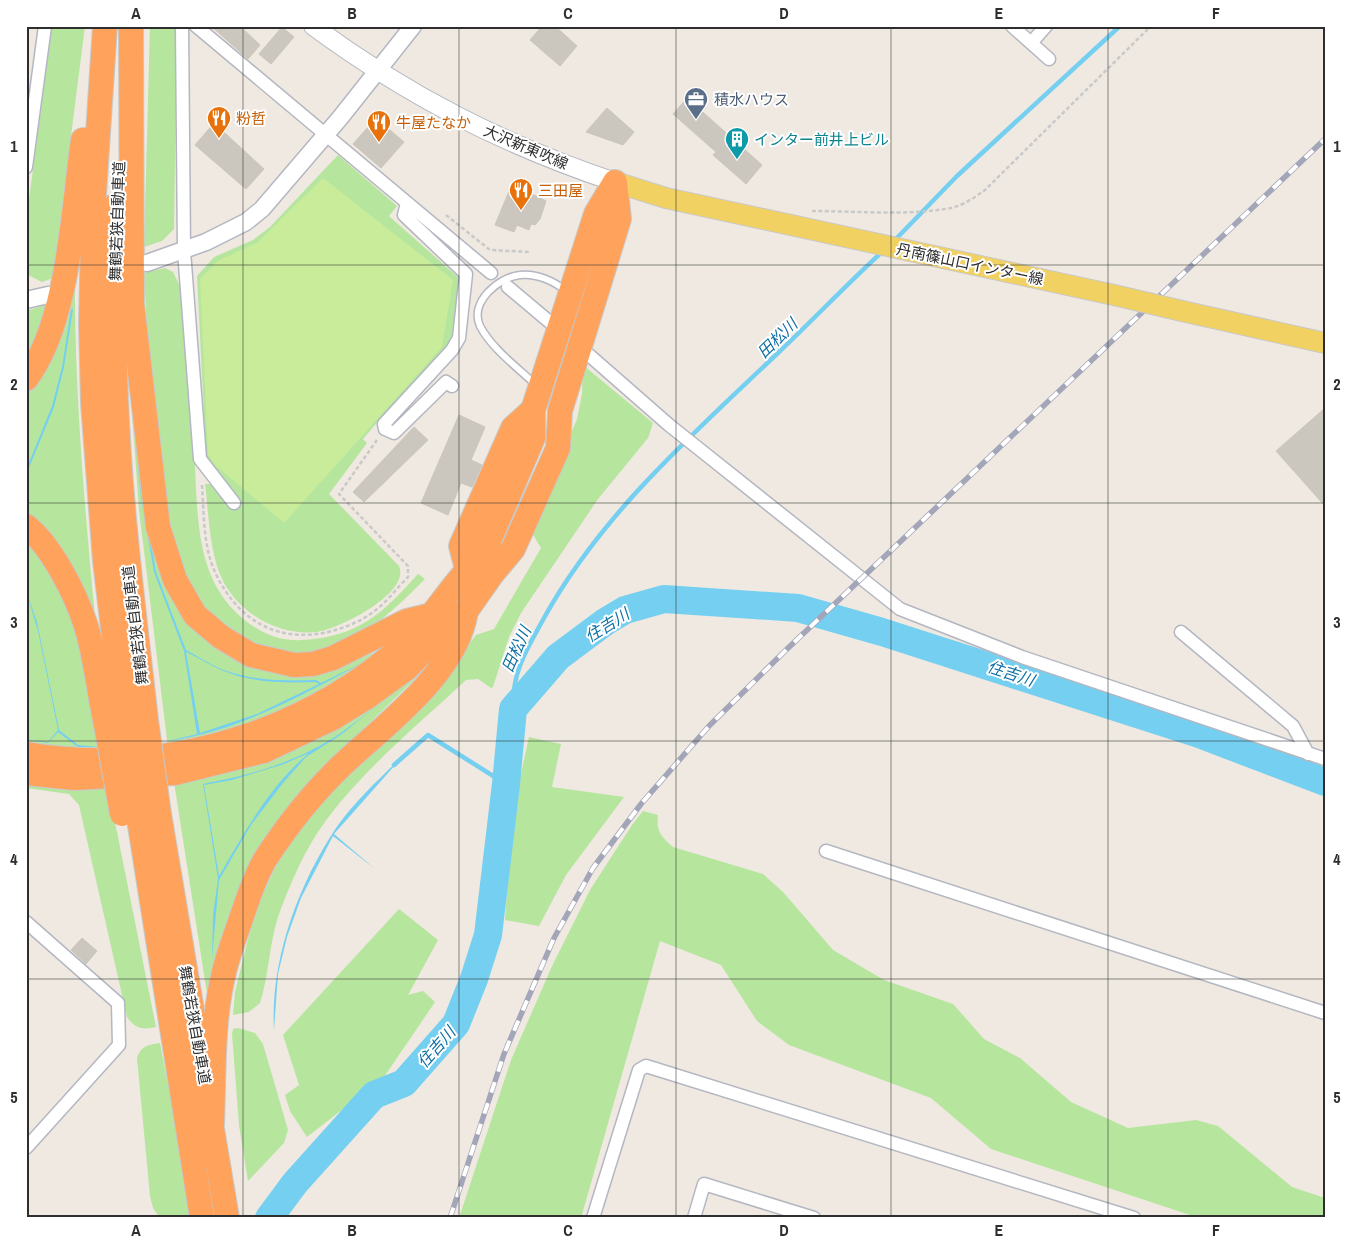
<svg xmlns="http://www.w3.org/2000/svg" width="1351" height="1244" viewBox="0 0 1351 1244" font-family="'Archivo Narrow','Noto Sans JP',sans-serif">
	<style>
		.green { fill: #b6e59e }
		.pitch { fill: #c9ec9a }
		.water { fill: #75cff0; fill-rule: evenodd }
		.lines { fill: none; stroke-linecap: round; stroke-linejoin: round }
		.stream { stroke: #75cff0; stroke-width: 4.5 }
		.river { stroke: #75cff0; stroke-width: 28 }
		.building { fill: #cbc7bf; stroke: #cbc5ba }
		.service-casing { stroke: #b4b7c1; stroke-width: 9 }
		.minor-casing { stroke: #b4b7c1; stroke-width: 15 }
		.tertiary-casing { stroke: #b4b7c1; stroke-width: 19 }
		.secondary-casing { stroke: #b4b7c1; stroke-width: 20 }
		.primary-casing { stroke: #c9c9c9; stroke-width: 22 }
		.motorway-casing { stroke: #c9c9c9; stroke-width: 26 }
		.path { stroke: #c9c9c9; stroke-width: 2.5; stroke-dasharray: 4 2.5; stroke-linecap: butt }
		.service { stroke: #fff; stroke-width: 6 }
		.minor { stroke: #fff; stroke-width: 12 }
		.tertiary { stroke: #fff; stroke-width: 16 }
		.secondary { stroke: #fff; stroke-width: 18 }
		.primary { stroke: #f2d163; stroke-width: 20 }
		.motorway { stroke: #ffa35c; stroke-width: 24 }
		.rail-casing { stroke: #a3a6b8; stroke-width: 5.5 }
		.rail { stroke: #fff; stroke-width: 4; stroke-dasharray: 11; stroke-linecap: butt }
		.primary-bridge-casing { stroke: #c9c9c9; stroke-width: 22; stroke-linecap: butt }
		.motorway-bridge-casing { stroke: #c9c9c9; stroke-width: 26; stroke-linecap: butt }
		.primary-bridge { stroke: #f2d163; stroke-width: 20 }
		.motorway-bridge { stroke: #ffa35c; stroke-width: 24 }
		.grid { fill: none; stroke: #2e2e2e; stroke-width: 1; stroke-opacity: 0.55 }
		.labels { text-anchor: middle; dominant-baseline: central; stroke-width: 4; stroke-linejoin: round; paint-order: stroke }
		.service-label { font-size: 15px; fill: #4e5e75; stroke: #fff; text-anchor: start }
		.food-label { font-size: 15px; fill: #c56008; stroke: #fff; text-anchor: start }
		.culture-label { font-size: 15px; fill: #0d838f; stroke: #fff; text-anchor: start }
		.street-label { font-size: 15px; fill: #2e2e2e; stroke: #fff }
		.water-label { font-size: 16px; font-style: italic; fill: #0d6fa3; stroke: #fff }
		.neatline { fill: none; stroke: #2e2e2e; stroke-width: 2 }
		.grid-label { font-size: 16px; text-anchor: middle; font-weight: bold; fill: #2e2e2e }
	</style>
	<rect width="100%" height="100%" fill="#efe9e1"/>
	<path class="green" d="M52,26h33l-32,252 -11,4 -16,-8v-52z
		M150,26l27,2 -3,201 -12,12 -18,6z
		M338,155l59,51 -8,10 71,63 -7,60 -57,69 -4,-3 -29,34 4,4 -38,51 70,72c12,27 -60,63 -82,66 -38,4 -76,-17 -94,-51 -14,-28 -14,-66 -18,-97h5l20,22 -24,-51 -9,-179 17,-19 39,-17 17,-13z
		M165,268l8,4 8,16c5,54 9,108 13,162 3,42 1,92 19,130 15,33 52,63 89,60 56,-3 80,-26 116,-66l7,5c-34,34 -81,80 -134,76 -7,-1 -15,-4 -22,-6 -45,-11 -76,-49 -93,-91 -7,-16 -7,-38 -10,-55 -14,-76 -18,-153 -22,-230z
		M72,291h3v11c1,105 10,210 20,315l-60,-98 -9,-6v-117l6,-7z
		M48,304l-22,57v-50z
		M583,365l70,58 -5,15 -50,61 -77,114 -12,24 -16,50 -2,1 -13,-9 -12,1c-47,44 -100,87 -139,139 -22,29 -37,65 -49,98 -9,28 -9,58 -18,86l-11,9 -16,3 2,-23 20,-81 20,-43 29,-46 37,-43 81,-77 54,-67 18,-6 47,-81 -12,-20 11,-10 10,-24 3,-19 24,-56 5,-25z
		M131,398l63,226 137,46 45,-18 3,3 -95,59 -116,34 -29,-238z
		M26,540c6,6 14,12 19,19 33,52 44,134 56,194l-75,-8z
		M416,671l3,4 -97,94 -25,27 -24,32 -65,172 -34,-218z
		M529,737l32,7 -9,43 72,10 -58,78 -27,51 -34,-6 8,-110z
		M26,782l82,5 48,240c-13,3 -21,2 -29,-10l-48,-212 -10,-11 -43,-6z
		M643,811l15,4c-2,17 3,21 15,32l90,27 20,18 50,58 51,30 69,24 31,35 36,19 51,44 57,26 68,-8 22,6 74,61 33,11v20h-126l-208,-69 -60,-51 -142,-53 -32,-24 -36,-56 -61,-24 -79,277h-122l52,-158 42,-96 37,-74 42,-65z
		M399,909l39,31 -30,55 15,-4 12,11 -51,75 -77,60 -17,-26 -5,-16 14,-10 -16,-50z
		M238,1028l17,5 8,11 25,86 -4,13 -36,38 -9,-56 -7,-91 1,-5z
		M160,1043l30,155 3,20h-33l-7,-10 -3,-12 -13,-138c4,-12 11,-13 23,-15z"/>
	<path class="pitch" d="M323,178l130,102 -11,67 -158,176 -69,-58 -7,-11 -8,-175 18,-18 40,-19z"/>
	<path class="water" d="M71,309h2l-9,58 -10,40 -28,68v-5l26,-64 10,-39z
		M137,457l19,115 30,78c12,6 24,15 38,20 30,11 60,11 92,10l5,3 47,-23c-64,34 -128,71 -200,81l29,-7 -13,-83 -30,-79 -13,-74zM186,652c13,6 25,14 38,19 29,12 60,12 91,11l4,2 -62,30 -57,19z
		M26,591l11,31 22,108 19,15 21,2h-21l-20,-15 -10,11 -22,-4 22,3 10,-12 -20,-99z
		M400,687l-58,47 -36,23 -23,26 -32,42 -32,55 -7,79 1,-44 5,-36 -15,-95c48,-9 98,-23 139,-52 20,-14 39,-30 58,-45zM309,753c-39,32 -65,80 -90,123l-15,-91 28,-5 52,-16z
		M404,755l-70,79 41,35 -42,-33 -32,62 -14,39 -9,37 -4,56c-4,-69 24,-145 62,-202 19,-27 45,-51 68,-73z"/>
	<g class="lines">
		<path class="stream" d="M894,241l63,-65 163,-150
			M513,709c-1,-38 14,-60 31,-91 58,-105 150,-185 235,-266 35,-33 68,-68 103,-100
			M394,765l34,-30 78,49"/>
		<path class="river" d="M269,1218l26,-35 79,-88 30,-12 52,-59 18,-45 14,-44 18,-151 7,-75 45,-52 47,-35 20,-12 39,-11 134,9 84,24 317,102 126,48"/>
	</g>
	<path class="building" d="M211,26h29l20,19 -12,14z
		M542,26h13l22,20 -17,20 -30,-26z
		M282,27l12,10 -23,27 -12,-10z
		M687,98l75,67 -16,19 -33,-29 3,-3 -43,-38z
		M607,108l27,24 -11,13 -37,-13z
		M376,118l28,24 -23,26 -28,-24z
		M214,123l50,46 -18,20 -51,-44z
		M512,184l34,17 -6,18 -5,6 -4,-1 -2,6 -12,-5 -3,7 -19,-7z
		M1325,408v98l-49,-55z
		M459,415l26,12 -14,33 11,5 -10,22 -11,-4 -13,32 -27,-12z
		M414,427l14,13 -64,62 -11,-10z
		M82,938l15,13 -11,13 -15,-14z"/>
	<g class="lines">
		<g class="service-casing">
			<path id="service" d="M536,385c-19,-18 -44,-36 -56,-59 -11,-24 19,-49 40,-51 16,-2 34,6 46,16"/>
		</g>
		<g class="minor-casing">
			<path id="minor" d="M182,26l2,225 16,208 34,44
				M196,26l295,247
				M1012,26l37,33
				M1031,43l15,-17
				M26,167l19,-141
				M407,203l-3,12 62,59 -7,64 -7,12 -68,74 1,5 9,4 52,-51 6,4
				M508,287l44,37
				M589,355l80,70 231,184 122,48 303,102
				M1181,632l112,94 15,28
				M826,851l499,162
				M26,922l92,81 1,42 -93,103
				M593,1218l46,-148 7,-4 488,152
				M694,1218l10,-34 110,34"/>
		</g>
		<g class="tertiary-casing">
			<path id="tertiary" d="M147,263l59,-21 40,-20 16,-13 78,-91 73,-92
				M26,300l22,-5"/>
		</g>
		<g class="secondary-casing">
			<path id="secondary" d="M313,26c95,70 191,119 302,156"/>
		</g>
		<g class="primary-casing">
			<path id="primary" d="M615,182l51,16 448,97
				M1182,311l143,32"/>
		</g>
		<g class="motorway-casing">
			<path id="motorway" d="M105,26l-11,168 -3,129 2,80 12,158 19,160
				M131,26l1,278 26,223 17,53 20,35 26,22 30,18 43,10 19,-1 20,-6 74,-37 25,-6
				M116,205c-2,65 -3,129 0,194 4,107 18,214 30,321
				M26,379c43,-56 47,-170 57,-239
				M527,424l6,-14 63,-196 19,-32
				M26,526c25,19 49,67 59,97 10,29 14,71 21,102
				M467,569l-6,-23 52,-118 20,-18
				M26,754c136,23 277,-19 379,-110 30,-26 47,-63 77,-87l51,-119v-28
				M26,773l48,5 101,-5 89,-22 69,-33 34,-21 40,-29 39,-40 20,-17 26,-37 21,-25 45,-101 2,-37 59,-192 -4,-37
				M138,813l64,405
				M159,814l68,404
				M212,1123c2,-50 0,-103 12,-151 5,-21 13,-41 20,-62 6,-17 12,-36 22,-52 21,-32 46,-64 74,-91 43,-41 117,-93 126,-156"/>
		</g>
		<path class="path" d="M812,211c44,0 96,5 139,-3 13,-3 24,-11 34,-18l166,-164
			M446,215l44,35 41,2
			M202,485c2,28 1,61 13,87 22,48 63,73 117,59 14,-4 30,-10 41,-19 13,-9 24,-24 35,-35v-11l-69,-72 38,-54"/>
		<use href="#service" class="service"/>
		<use href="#minor" class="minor"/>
		<use href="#tertiary" class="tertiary"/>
		<use href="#secondary" class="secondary"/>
		<use href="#primary" class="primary"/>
		<use href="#motorway" class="motorway"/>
		<g class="rail-casing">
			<path id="rail" d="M450,1218l54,-164 50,-116 39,-70 48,-64 68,-78 77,-76 539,-511"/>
		</g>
		<use href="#rail" class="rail"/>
		<g class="primary-bridge-casing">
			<path id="primary-bridge" d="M1114,295l68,16"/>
		</g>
		<g class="motorway-bridge-casing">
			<path id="motorway-bridge" d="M146,720l13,94
				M124,721l14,92
				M106,725l16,89"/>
		</g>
		<use href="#primary-bridge" class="primary-bridge"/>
		<use href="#motorway-bridge" class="motorway-bridge"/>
	</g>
	<path class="grid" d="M243,26v1192M459,26v1192M676,26v1192M891,26v1192M1108,26v1192M26,265h1299M26,503h1299M26,741h1299M26,979h1299"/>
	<defs>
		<g id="office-pin" transform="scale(1.25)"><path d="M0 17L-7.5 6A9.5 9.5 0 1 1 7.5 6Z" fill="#5c6f8a" stroke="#fff"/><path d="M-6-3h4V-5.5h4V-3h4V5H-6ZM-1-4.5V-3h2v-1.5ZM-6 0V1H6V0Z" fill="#fff"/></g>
		<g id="restaurant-pin" transform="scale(1.25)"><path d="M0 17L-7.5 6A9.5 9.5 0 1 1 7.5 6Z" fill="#e8710a" stroke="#fff"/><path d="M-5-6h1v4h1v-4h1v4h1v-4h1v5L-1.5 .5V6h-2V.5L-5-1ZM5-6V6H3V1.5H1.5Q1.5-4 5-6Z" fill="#fff"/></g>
		<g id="building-pin" transform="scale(1.25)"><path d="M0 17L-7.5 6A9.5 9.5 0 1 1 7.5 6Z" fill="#0f9aa8" stroke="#fff"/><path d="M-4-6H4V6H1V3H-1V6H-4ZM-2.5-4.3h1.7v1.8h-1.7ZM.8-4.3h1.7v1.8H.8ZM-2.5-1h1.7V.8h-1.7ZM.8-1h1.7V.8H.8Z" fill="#fff"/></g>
	</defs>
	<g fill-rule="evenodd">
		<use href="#office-pin" x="696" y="99"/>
		<use href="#restaurant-pin" x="219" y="118"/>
		<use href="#restaurant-pin" x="379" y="122"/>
		<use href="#building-pin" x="737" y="139"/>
		<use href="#restaurant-pin" x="521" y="190"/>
	</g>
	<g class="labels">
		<g class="service-label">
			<text x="714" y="99">積水ハウス</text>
		</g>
		<g class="food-label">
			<text x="236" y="118">粉哲</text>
			<text x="396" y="122">牛屋たなか</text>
			<text x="538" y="190">三田屋</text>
		</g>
		<g class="culture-label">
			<text x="754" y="139">インター前井上ビル</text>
		</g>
		<g class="street-label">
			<text transform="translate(526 147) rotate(23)">大沢新東吹線</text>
			<text transform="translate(117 221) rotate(-88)">舞鶴若狭自動車道</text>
			<text transform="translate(970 264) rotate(12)">丹南篠山口インター線</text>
			<text transform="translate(135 625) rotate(-97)">舞鶴若狭自動車道</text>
			<text transform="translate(195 1025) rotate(80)">舞鶴若狭自動車道</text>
		</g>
		<g class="water-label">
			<text transform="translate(777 338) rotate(-44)">田松川</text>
			<text transform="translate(607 625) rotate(-32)">住吉川</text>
			<text transform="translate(516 649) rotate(-66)">田松川</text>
			<text transform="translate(1011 673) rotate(18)">住吉川</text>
			<text transform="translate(436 1047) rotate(-49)">住吉川</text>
		</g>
	</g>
	<rect width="1351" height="1244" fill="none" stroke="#ffffff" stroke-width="55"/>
	<rect x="28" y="28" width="1296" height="1188" class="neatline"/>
	<g class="grid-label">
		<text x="136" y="19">A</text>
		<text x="352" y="19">B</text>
		<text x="568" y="19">C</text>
		<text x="784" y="19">D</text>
		<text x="999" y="19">E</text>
		<text x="1216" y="19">F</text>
		<text x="14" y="152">1</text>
		<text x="1337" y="152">1</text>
		<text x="14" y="390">2</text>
		<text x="1337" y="390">2</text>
		<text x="14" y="628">3</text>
		<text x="1337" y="628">3</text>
		<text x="14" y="865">4</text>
		<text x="1337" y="865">4</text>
		<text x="14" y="1103">5</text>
		<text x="1337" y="1103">5</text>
		<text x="136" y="1236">A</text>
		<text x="352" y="1236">B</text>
		<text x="568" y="1236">C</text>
		<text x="784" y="1236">D</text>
		<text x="999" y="1236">E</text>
		<text x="1216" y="1236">F</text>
	</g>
</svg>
